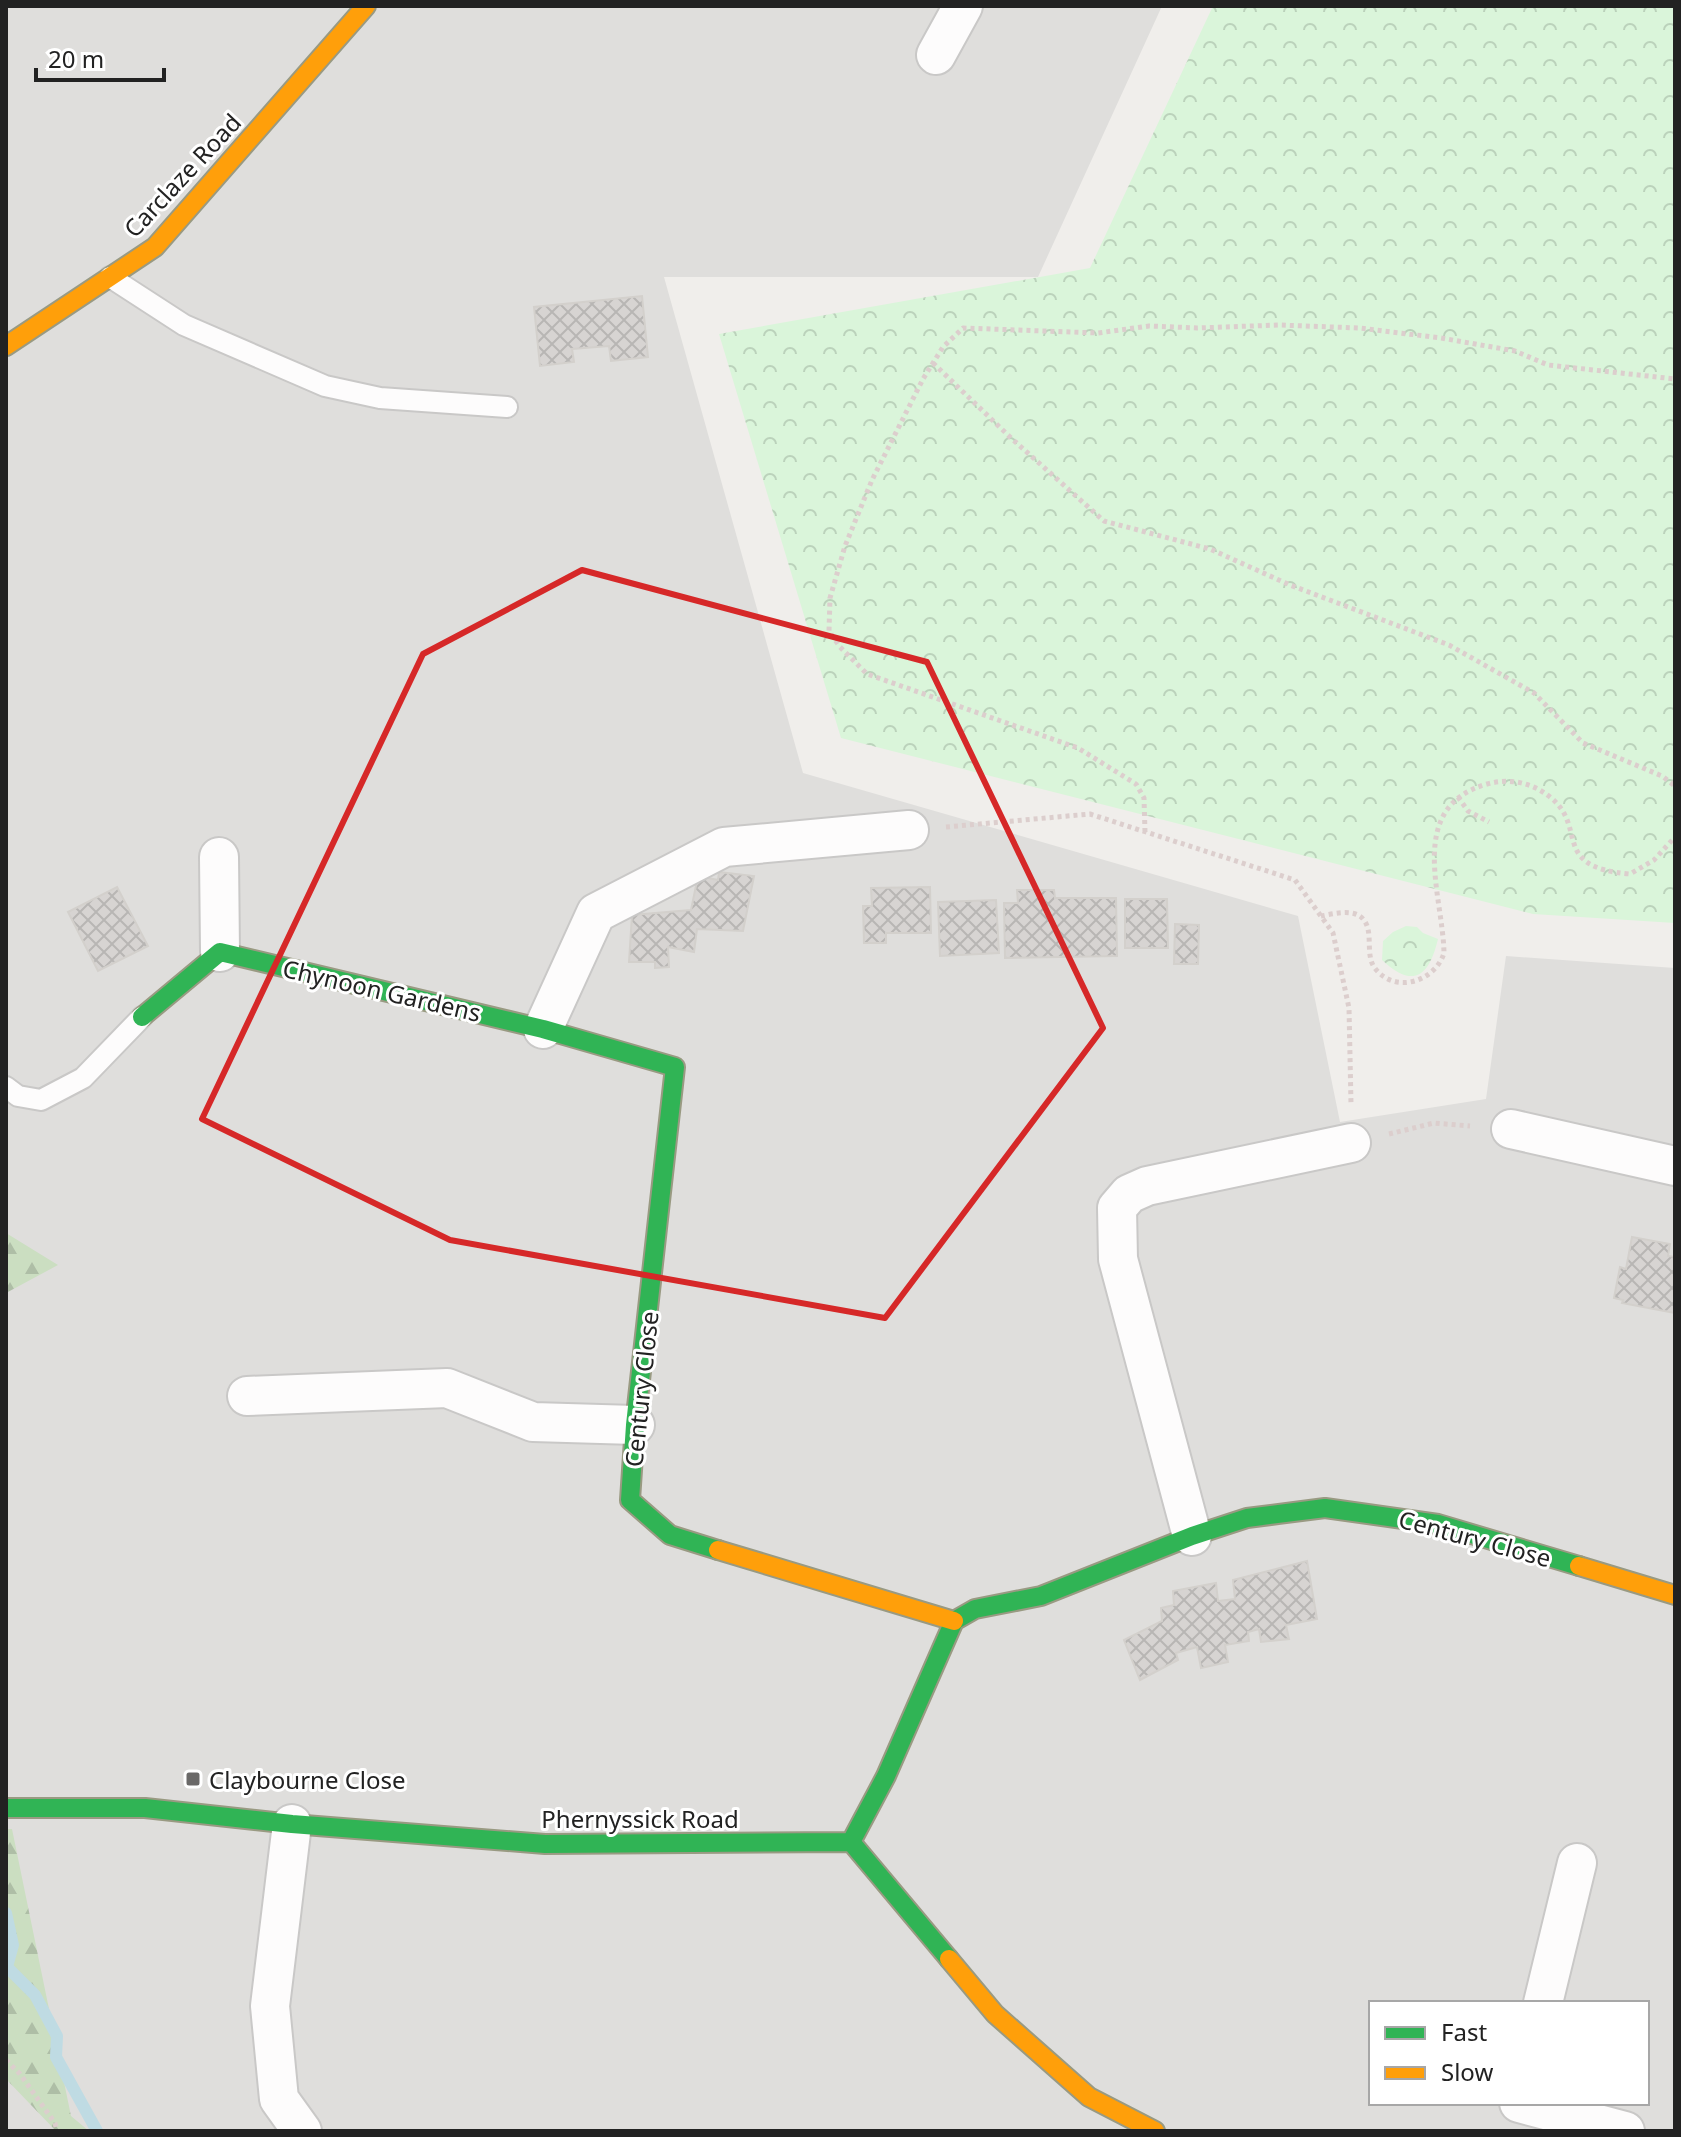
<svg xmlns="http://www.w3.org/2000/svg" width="1681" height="2137" viewBox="0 0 1681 2137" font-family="'Noto Sans',sans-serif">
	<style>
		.residential { fill: #dfdedc; fill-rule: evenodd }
		.forest { fill: url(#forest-firs) }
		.park { fill: url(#park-crowns) }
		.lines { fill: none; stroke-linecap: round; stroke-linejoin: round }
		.stream { stroke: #bfdbe3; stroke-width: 12 }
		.building { fill: url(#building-cross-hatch); stroke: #d3d0cc; stroke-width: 2 }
		.lane-casing { stroke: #c9c8c7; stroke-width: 24 }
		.street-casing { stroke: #c9c8c7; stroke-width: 42 }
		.fast-casing { stroke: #999a82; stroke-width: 22 }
		.slow-casing { stroke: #999a82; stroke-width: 22 }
		.path { stroke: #dccecd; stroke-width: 5; stroke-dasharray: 4 4; stroke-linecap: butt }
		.lane { stroke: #fdfcfc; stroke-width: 20 }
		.street { stroke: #fdfcfc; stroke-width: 38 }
		.fast { stroke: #30b455; stroke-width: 18 }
		.slow { stroke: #ff9f0a; stroke-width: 18 }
		.marked { fill: none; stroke: #d62828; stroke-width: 6; stroke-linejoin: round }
		.poi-dot { fill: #6a6968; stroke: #fff; stroke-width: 3 }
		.labels { text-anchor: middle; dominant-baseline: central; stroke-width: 6; stroke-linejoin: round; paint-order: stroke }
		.street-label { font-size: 24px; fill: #222; stroke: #fff }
		.poi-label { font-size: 24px; fill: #222; stroke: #fff; text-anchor: start }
	</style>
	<defs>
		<pattern id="forest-firs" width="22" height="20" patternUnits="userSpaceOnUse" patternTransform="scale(2)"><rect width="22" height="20" fill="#cbdec1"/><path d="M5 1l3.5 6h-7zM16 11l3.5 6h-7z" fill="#aebea6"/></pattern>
		<pattern id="park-crowns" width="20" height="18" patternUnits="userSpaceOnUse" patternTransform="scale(2)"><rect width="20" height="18" fill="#daf5da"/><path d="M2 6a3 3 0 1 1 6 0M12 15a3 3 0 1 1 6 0" fill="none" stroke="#bbd2bb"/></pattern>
		<pattern id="building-cross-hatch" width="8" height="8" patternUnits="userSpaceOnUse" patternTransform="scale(2)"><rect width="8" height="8" fill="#d7d4d2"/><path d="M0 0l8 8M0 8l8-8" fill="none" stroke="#b8b6b4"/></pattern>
	</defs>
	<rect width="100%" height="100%" fill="#f0eeeb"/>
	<path class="residential" d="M6,6h1156l-124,271h-374l139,496 495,143 42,206 146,-23 20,-143 169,12v1163h-1669zM1371,2003h276v100h-276z"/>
	<path class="forest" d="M6,1233l52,32 -52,28z
		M6,1829h6l59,287 18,15h-33l-50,-52z"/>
	<path class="park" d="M1213,6h462v917l-142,-9 -692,-176 -122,-404 371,-66z
		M1406,926l11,1 6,6 15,6c-9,38 -25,50 -56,21l1,-19 10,-9z"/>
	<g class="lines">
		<path class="stream" d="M6,1913l7,32 -6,22 28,28 22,41 -1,21 41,74"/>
	</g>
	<path class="building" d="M642,296l6,61 -37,4 -2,-15 -37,3 2,13 -34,4 -6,-59z
		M719,872l35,4 -11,55 -46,-2 -3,23 -26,-5 1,20 -14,1v-6h-26l3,-47 59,-5 7,-34 20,4z
		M117,887l31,59 -50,25 -30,-59z
		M930,887l1,46h-45v10h-22l-1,-37h9l-1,-18z
		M1017,890h37l1,8h61l1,58 -112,2 -1,-55h14z
		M1125,899h42l1,49h-43z
		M996,900l3,53 -59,3 -2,-54z
		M1175,924l24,1 -1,39h-24z
		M1632,1237l38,7 -2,12 7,1v56l-53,-10 1,-3 -9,-2 6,-31 6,2z
		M1307,1561l10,58 -31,6 3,14 -28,3 -2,-13 -11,3 1,9 -24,4 3,17 -27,6 -4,-21 -21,6 2,7 -38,20 -16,-40 38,-19 -1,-13 13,-3 -1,-14 43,-8 2,18 17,-2 -2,-19z"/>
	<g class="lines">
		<g class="lane-casing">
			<path id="lane" d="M110,277l74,48 141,61 55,12 127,9
				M6,1087l12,9 23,4 42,-22 59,-61"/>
		</g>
		<g class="street-casing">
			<path id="street" d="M936,55l27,-49
				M219,857l1,95
				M543,1029l53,-116 128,-66 185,-17
				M1511,1129l164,37
				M247,1396l200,-8 86,34 102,3
				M1192,1536l-74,-277 -1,-51 12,-14 18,-8 204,-43
				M292,1824l-22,182 9,93 23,32
				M1543,2003l34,-140
				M1519,2103l106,28"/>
		</g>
		<g class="fast-casing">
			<path id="fast" d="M142,1017l78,-65 323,77 132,38 -40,358 -5,75 40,35 48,15
				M6,1808h139l147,16 253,20 306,-2 98,117
				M851,1842l35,-66 68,-155 21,-12 66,-13 151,-60 55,-18 78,-10 113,16 141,42"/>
		</g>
		<g class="slow-casing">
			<path id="slow" d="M6,346l149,-99 211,-241
				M718,1550l236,71
				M1579,1566l96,29
				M949,1959l46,55 94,83 66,34"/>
		</g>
		<path class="path" d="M933,363l78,75 93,83 106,28 80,36 159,60 85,48 49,50 79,33 13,10
			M1458,797l10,14 21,11
			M946,827l144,-13 205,66 38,53 16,75 2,96
			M1145,832l-1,-34 -8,-14 -58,-36 -211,-74 -27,-27 -11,-16 1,-33 15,-52 27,-66 51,-101 20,-32 20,-19 135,5 51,-7 48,2 82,-3 80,3 82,10 74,13 33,14 127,14
			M1321,916c12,-2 33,-8 42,3 11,12 2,34 11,48 20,28 61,15 70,-14 -1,-58 -39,-146 43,-169 22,-6 44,-2 63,13 39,31 -1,70 80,77l24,-14 21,-23
			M1389,1134l45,-11 36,3
			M6,2060l14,14 35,49 2,8"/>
		<use href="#lane" class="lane"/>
		<use href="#street" class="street"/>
		<use href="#fast" class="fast"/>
		<use href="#slow" class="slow"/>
	</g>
	<path class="marked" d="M582,570l345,92 176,366 -218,290 -435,-78 -248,-121 221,-465z"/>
	<rect class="poi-dot" x="185" y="1771" width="16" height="16" rx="4"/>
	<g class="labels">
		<g class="street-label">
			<text transform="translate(182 175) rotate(-47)">Carclaze Road</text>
			<text transform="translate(382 990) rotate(13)">Chynoon Gardens</text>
			<text transform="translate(641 1389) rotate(-84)">Century Close</text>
			<text transform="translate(1475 1538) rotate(15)">Century Close</text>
			<text x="640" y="1818">Phernyssick Road</text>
		</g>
		<g class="poi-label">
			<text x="209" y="1779">Claybourne Close</text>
		</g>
	</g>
	<rect width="1681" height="2137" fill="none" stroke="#222222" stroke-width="16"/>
	<rect x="1369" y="2001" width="280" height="104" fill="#ffffff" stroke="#a7a7a7" stroke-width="2"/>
	<rect x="1385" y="2027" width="40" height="12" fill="#30b455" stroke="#a7a7a7" stroke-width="2"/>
	<text x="1441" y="2041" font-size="24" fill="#222222">Fast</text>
	<rect x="1385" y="2067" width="40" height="12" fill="#ff9f0a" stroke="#a7a7a7" stroke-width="2"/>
	<text x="1441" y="2081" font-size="24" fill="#222222">Slow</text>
	<path d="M36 68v12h128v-12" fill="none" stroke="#222222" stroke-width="4"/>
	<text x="48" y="68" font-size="24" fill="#222222" stroke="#ffffff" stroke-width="6" paint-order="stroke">20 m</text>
</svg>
